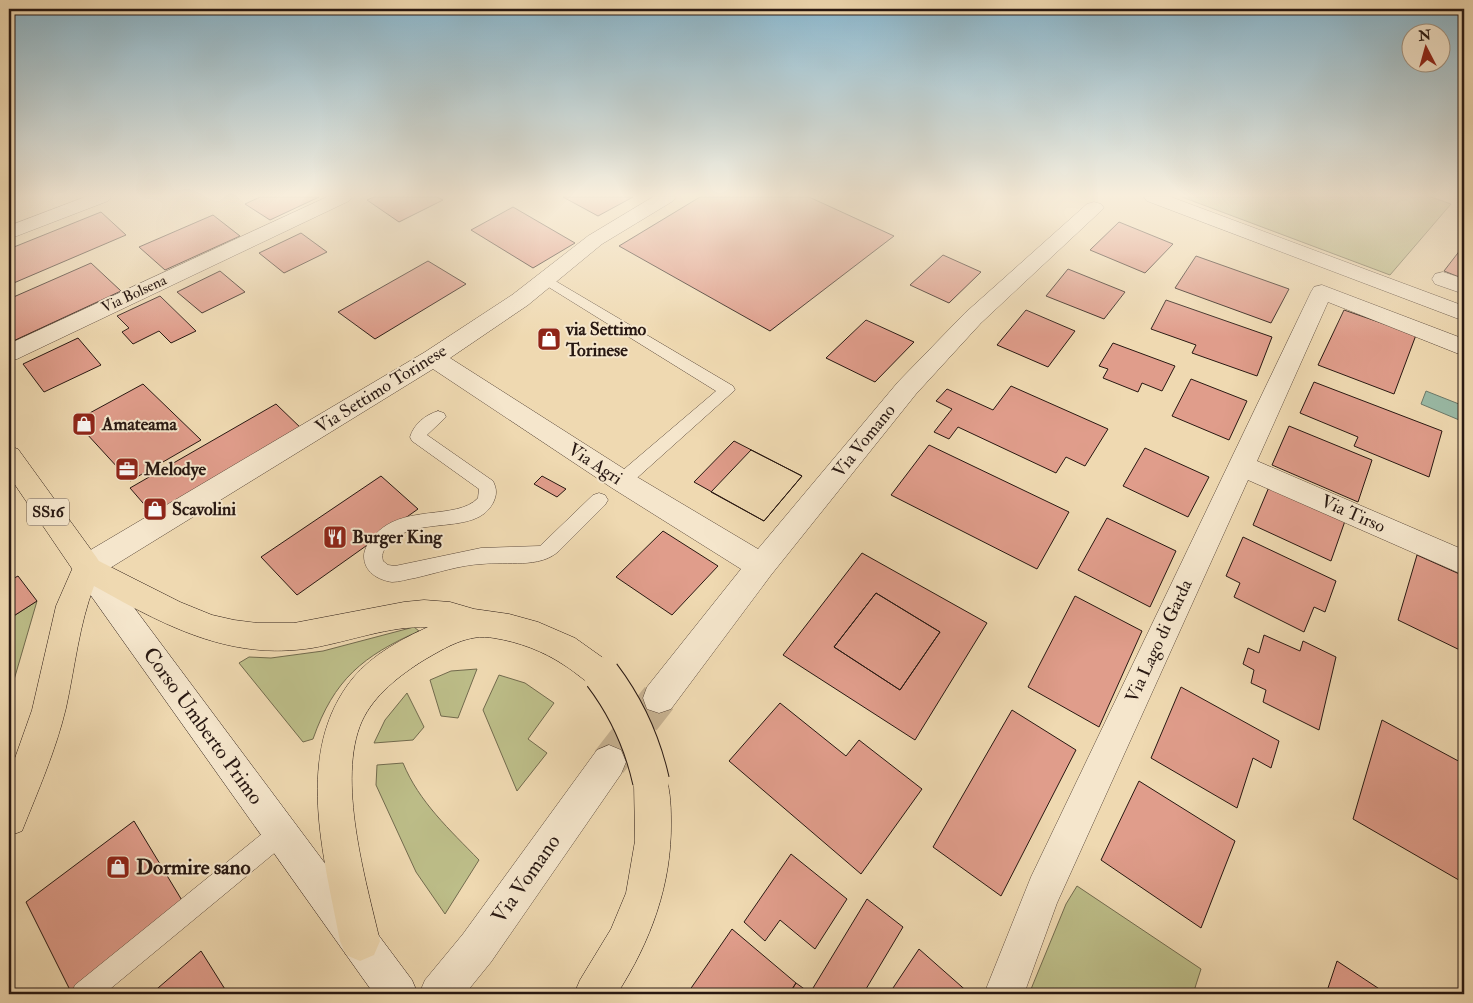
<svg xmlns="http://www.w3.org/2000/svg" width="1473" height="1003" viewBox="0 0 1473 1003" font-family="'IM FELL Double Pica',serif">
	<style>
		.green { fill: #bdbe89; stroke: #726b4e }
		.water { fill: #9abba7; stroke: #6c7a6b }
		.building { fill: #e09d8b; stroke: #281812; fill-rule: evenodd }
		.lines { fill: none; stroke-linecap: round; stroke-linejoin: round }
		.street-tunnel { stroke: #c7b291; stroke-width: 36; stroke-dasharray: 36 18; stroke-linecap: butt }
		.lane-casing { stroke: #5a483a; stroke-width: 1 }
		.street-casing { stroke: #5a483a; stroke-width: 1 }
		.secondary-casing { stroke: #281812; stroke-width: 1 }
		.primary-casing { stroke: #281812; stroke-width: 1 }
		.highway-casing { stroke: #281812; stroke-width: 1 }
		.lane { fill: #f5e6cc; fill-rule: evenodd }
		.street { fill: #f5e6cc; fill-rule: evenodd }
		.secondary { fill: #f5e6cc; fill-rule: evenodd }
		.primary { fill: #efd9b1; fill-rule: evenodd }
		.highway { fill: #efd9b1; fill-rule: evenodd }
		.highway-bridge-casing { stroke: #281812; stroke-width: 38; stroke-linecap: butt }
		.highway-bridge { stroke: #efd9b1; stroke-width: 36 }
		.labels { text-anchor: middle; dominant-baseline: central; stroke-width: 4; stroke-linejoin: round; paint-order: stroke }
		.far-street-label { font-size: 15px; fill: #281812; stroke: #f5e6cc }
		.shield { fill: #f5e6cc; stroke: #66564a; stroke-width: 1 }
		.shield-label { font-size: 16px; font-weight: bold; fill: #281812 }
		.poi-label { font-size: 18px; font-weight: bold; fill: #281812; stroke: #f5e6cc; text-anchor: start }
		.street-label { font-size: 18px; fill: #281812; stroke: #f5e6cc }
		.near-street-label { font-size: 21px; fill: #281812; stroke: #f5e6cc }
		.near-poi-label { font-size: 21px; font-weight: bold; fill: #281812; stroke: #f5e6cc; text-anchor: start }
	</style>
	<rect width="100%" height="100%" fill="#efd9b1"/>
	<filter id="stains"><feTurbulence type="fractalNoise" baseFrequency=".004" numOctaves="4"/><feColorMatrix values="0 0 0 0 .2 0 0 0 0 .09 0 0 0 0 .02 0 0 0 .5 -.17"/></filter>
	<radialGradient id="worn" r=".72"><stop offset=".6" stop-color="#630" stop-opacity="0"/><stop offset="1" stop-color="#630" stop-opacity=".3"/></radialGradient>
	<path class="green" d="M1182,197h249l20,7 -61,71z
		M37,601l-28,96v-78z
		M414,627l5,4c-56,25 -85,48 -106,108l-10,3 -64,-79 10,-6 22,1 52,-7z
		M477,669l-19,49 -17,-2 -11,-36 21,-9z
		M499,675l26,8 29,20 -26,36 19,14 -30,38 -34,-81z
		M407,693l17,34 -11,13 -39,3 11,-23z
		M403,763c16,39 47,67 76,97l-34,54 -29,-42 -40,-87 1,-20z
		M1077,886l124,83 -8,25h-164l37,-90z"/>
	<path class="water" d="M1426,391l38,15v16l-43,-18z"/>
	<path class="building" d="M260,197h59l-49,23 -25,-16z
		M374,197h63l6,3 -44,22 -32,-22z
		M563,197h70l-35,19z
		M700,197h109l85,39 -124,95 -151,-85z
		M513,207l62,36 -42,25 -62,-38z
		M101,212l25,23 -117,50v-36z
		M213,215l27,21 -75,34 -26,-23z
		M1119,222l54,22 -28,29 -55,-23z
		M301,233l26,19 -43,21 -25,-20z
		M1464,245v34l-20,-8z
		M943,255l38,17 -32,31 -39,-18z
		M1196,256l93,33 -18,34 -96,-35z
		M428,261l38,23 -91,55 -37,-27z
		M91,263l30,28 -112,52v-44z
		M1068,269l57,23 -21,27 -58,-23z
		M220,271l25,21 -43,21 -25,-21z
		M160,296l36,35 -25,12 -12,-12 -26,13 -11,-12 7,-4 -12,-12z
		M1166,300l106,37 -15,39 -65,-23 4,-8 -45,-16z
		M1026,310l49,21 -27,36 -51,-22z
		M1344,310l72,25 -22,59 -76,-29z
		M866,320l48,22 -39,40 -49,-24z
		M78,338l23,27 -57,27 -21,-28z
		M1113,343l62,23 -13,25 -20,-8 -4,9 -35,-14 5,-9 -9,-3z
		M1191,379l56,22 -18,39 -57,-24z
		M1314,382l128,49 -13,46 -75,-31 4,-9 -58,-24z
		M143,384l58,56 -71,41 -55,-60z
		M1011,386l97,43 -23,37 -19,-9 -10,16 -98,-46 -9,12 -15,-7 18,-23 -16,-8 11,-12 46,21z
		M276,404l27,26 -147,88 -26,-30z
		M1289,426l83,34 -14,42 -86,-37z
		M734,441l68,35 -38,45 -70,-39z
		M929,445l140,67 -32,57 -146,-74z
		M1145,448l64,29 -21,40 -65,-31z
		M751,450l51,26 -38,45 -53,-29z
		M381,476l37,33 -121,86 -36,-38z
		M542,476l24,13 -9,8 -23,-13z
		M1269,487l76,34 -14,40 -78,-36z
		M1107,518l69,33 -26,56 -72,-37z
		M663,531l55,35 -46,49 -56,-38z
		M1243,537l93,44 -11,31 -11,-5 -10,25 -70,-35 6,-14 -14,-7z
		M862,553l125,70 -72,117 -132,-85zM876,593l64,39 -40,58 -66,-43z
		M1417,555l47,21v76l-66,-32z
		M18,576l19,25 -28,18v-38z
		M876,593l64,39 -40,58 -66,-43z
		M1075,596l67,35 -43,96 -71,-40z
		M1264,635l36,16 3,-10 33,16 -17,73 -56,-28 3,-12 -15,-7 3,-13 -11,-6 5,-16 11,5z
		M1181,687l98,54 -8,27 -18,-10 -16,50 -86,-50z
		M780,703l66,53 13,-16 63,49 -61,85 -132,-113z
		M1012,710l64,40 -75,146 -68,-49z
		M1382,720l82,44v119l-111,-64z
		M1139,781l96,60 -34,87 -100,-68z
		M134,821l52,86 -106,87h-8l-46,-92z
		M791,854l56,45 -32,50 -35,-29 -15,21 -21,-19z
		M867,899l36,28 -40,67h-74l7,-11 14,10z
		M732,929l64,54 -7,11h-102z
		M919,949l51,45h-81z
		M201,951l27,43h-77z
		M1337,961l50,33h-61z"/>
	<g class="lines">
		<path class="street-tunnel" d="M609,762l50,-64"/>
		<g class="lane-casing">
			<path id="lane" d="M547,276l186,110 2,4 -107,96 -6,2 -6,-2 -3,-5 3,-5 100,-85 -174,-108 -2,-3z
				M438,411l6,2 2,4 -19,18 66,46c4,8 4,14 0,22 -17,34 -80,11 -104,41 -5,5 -8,9 -6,17l5,4 7,1 86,-18 59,-2 53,-51 6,-2 6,2 3,5 -3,5 -46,46c-20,18 -51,10 -77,13 -22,1 -45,9 -67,14 -7,1 -16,4 -23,4 -14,-2 -28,-10 -28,-26 0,-7 5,-15 10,-20 27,-33 83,-15 104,-38l1,-9 -67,-48 -2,-4c4,-13 15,-22 28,-26z
				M281,821l8,4 4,8 -4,8 -185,153h-33l4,-9 198,-160z"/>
		</g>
		<g class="street-casing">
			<path id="street" d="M85,197h26l-3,4 -99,38v-13z
				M327,197h25l-3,4 -332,158 -8,2v-17z
				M653,197h23l-3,4 -71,43 -74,61 -78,53 182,116 126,75 140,-167 67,-69 122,-109 7,-2 7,2 3,4 -123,115 -65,71 -145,181 -100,134 -12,4 -12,-4 -4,-11 4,-11 94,-118 -129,-81 -179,-119 -336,207 -10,3 -10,-3 -5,-9 5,-9 348,-206 87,-57 76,-59z
				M1144,197h27l293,109v15l-317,-120z
				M1443,272l21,7v15l-29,-10 -3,-5 3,-5z
				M1322,285l142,54v17l-136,-54 -71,159 207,89v25l-216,-95 -191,423 -33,91h-40l47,-117 280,-585 3,-5z
				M609,745l12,5 5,12 -5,12 -130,188 -26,32h-46l6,-14 38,-46 134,-184z"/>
		</g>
		<g class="secondary-casing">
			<path id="secondary" d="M87,555l10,3 315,422 6,14h-44l-297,-418 -5,-9 5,-9z"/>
		</g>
		<g class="primary-casing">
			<path id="primary" d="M9,446l9,3 79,109 5,9 -5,9 -10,3 -10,-3 -68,-100z"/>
		</g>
		<g class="highway-casing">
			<path id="highway" d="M87,555l93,47 32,13 22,5 23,3h37l110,-21 20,-2 26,2 24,7 35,5 29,8 37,16 38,27 5,10 -5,10 -11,5c-15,-6 -25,-17 -38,-25 -21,-14 -45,-23 -70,-27 -26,-5 -49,10 -70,22 -24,15 -50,35 -62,61 -26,58 4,160 18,220l-6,14 -14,6 -14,-6 -6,-14c-16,-85 -47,-189 13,-263 20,-24 49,-39 75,-51 -39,-1 -77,14 -116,21 -83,13 -148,-23 -218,-62 -15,39 -19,81 -28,122 -10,42 -28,83 -44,123l-13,5v-61l23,-65 24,-104 21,-48z
				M651,764l12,5c7,16 8,34 8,52 1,63 -20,120 -54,173h-43l6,-14 31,-51 15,-36 9,-52 -1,-60 5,-12z"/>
		</g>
		<use href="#lane" class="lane"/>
		<use href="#street" class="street"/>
		<use href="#secondary" class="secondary"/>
		<use href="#primary" class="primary"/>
		<use href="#highway" class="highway"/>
		<g class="highway-bridge-casing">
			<path id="highway-bridge" d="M602,675c25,33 40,66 49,106"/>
		</g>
		<use href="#highway-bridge" class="highway-bridge"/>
	</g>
	<linearGradient id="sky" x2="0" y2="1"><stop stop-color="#89b7ce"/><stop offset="0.58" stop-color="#f8eedc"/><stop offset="1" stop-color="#f8eedc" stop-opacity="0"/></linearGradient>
	<rect width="1473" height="337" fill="url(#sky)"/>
	<defs>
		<g id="shop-square" transform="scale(1.25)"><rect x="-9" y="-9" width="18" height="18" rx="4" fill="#8f2418" stroke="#f5e6cc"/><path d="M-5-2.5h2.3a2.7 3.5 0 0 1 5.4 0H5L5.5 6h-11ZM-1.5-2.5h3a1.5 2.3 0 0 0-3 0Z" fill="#fff"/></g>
		<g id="office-square" transform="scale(1.25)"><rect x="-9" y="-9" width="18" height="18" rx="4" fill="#8f2418" stroke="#f5e6cc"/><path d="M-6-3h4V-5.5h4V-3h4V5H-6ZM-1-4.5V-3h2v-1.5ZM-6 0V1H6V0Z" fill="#fff"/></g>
		<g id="restaurant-square" transform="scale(1.25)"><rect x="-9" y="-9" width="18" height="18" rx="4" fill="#8f2418" stroke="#f5e6cc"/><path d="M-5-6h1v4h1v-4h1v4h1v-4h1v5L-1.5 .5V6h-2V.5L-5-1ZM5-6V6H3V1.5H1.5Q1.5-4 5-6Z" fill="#fff"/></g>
	</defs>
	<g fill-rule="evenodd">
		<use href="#shop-square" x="549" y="339"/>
		<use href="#shop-square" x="84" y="424"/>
		<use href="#office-square" x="127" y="469"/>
		<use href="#shop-square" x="155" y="509"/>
		<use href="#restaurant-square" x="335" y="537"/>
		<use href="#shop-square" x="118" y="867"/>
	</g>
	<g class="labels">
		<g class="far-street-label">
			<text transform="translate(134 294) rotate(-25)">Via Bolsena</text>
		</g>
		<rect class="shield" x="27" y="498.5" width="42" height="27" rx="4"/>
		<g class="shield-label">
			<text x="48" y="512">SS16</text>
		</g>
		<g class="poi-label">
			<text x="566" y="329">via Settimo<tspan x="566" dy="21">Torinese</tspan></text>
			<text x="102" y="424">Amateama</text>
			<text x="144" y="469">Melodye</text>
			<text x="172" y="509">Scavolini</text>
			<text x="352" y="537">Burger King</text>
		</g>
		<g class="street-label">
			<text transform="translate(381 389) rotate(-32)">Via Settimo Torinese</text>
			<text transform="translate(864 441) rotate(-51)">Via Vomano</text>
			<text transform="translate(595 464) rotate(33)">Via Agri</text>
			<text transform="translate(1353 514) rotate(24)">Via Tirso</text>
			<text transform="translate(1159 641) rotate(-65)">Via Lago di Garda</text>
		</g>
		<g class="near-street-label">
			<text transform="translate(203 726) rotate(54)">Corso Umberto Primo</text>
			<text transform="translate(526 879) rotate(-55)">Via Vomano</text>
		</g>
		<g class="near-poi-label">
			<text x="136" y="867">Dormire sano</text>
		</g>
	</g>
	<rect width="1473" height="1003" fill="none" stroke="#efd9b1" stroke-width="30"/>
	<rect x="10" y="10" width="1453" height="983" fill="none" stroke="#281812" stroke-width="2.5"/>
	<rect x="15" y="15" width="1443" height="973" fill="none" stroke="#281812"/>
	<g transform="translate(1426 48) rotate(354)"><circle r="24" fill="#f5e6cc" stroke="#a39482"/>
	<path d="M0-4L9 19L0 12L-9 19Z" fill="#8f2418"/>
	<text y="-8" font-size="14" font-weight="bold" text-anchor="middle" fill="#281812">N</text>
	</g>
	<rect width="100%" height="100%" filter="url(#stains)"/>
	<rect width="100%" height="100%" fill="url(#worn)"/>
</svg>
